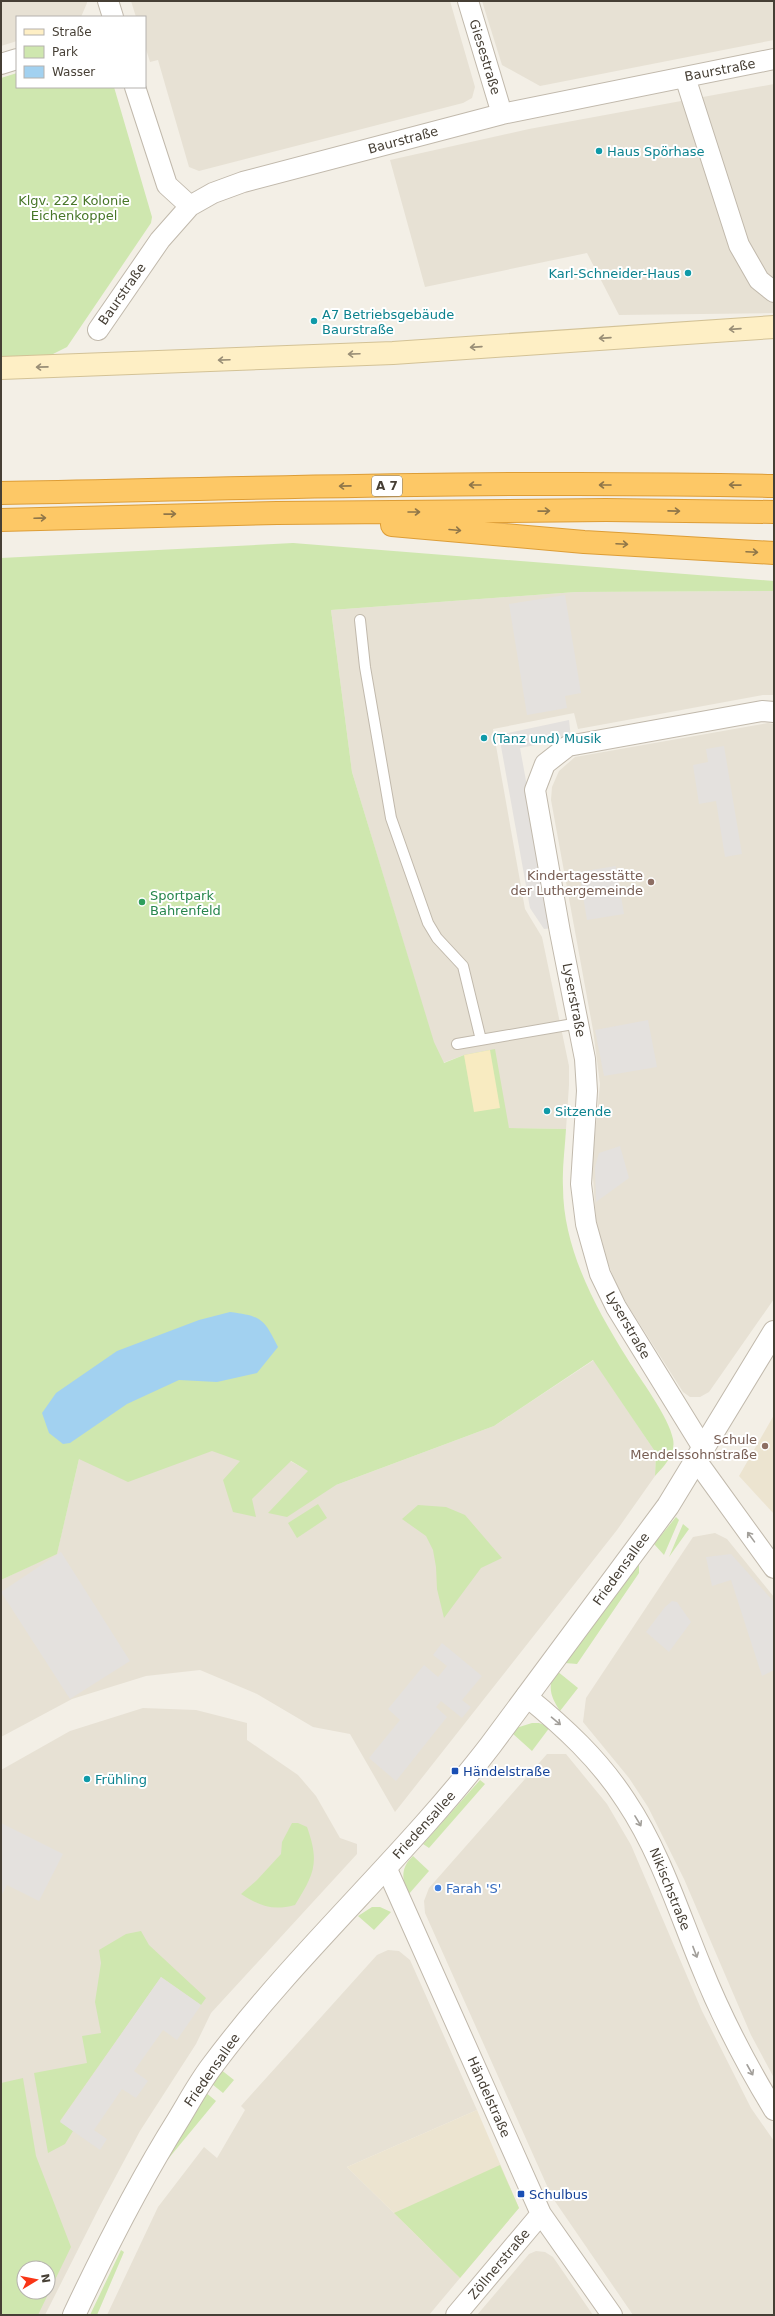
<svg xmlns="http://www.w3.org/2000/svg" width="775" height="2316" viewBox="0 0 775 2316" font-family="'DejaVu Sans',sans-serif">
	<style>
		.residential { fill: #e7e1d4; fill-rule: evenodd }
		.education { fill: #ece4d0 }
		.green { fill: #cfe7af; fill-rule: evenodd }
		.sand { fill: #f8ebc1 }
		.parking { fill: #e4e1de }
		.water { fill: #a2d1f0 }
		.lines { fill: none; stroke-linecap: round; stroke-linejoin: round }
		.service-casing { stroke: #c1b9ac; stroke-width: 12 }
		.minor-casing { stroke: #c1b9ac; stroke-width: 22 }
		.tertiary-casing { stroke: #c1b9ac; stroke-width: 24 }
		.secondary-casing { stroke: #d3c296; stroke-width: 24 }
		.motorway-casing { stroke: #dd9d36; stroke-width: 24 }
		.service { stroke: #fff; stroke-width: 10 }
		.minor { stroke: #fff; stroke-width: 20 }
		.tertiary { stroke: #fff; stroke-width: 22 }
		.secondary { stroke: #feefc5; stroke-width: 22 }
		.motorway { stroke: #fdc866; stroke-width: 22 }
		.oneway { stroke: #998e76 }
		.oneway2 { stroke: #8f7649 }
		.oneway3 { stroke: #a29f9a }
		.culture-dot { fill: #0f9aa8; stroke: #fff; stroke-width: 1.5 }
		.education-dot { fill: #8d6e63; stroke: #fff; stroke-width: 1.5 }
		.leisure-dot { fill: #2e9e5b; stroke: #fff; stroke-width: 1.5 }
		.transit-dot { fill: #1a4fb4; stroke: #fff; stroke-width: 1.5 }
		.shop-dot { fill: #3f7fe0; stroke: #fff; stroke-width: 1.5 }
		.labels { text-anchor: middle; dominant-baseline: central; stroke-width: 4; stroke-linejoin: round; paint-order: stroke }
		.shield { fill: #fff; stroke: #7e7972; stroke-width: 1 }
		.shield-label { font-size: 12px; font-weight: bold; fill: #463f35 }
		.street-label { font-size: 13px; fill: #463f35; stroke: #fff }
		.culture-label { font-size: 13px; fill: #0d838f; stroke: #fff; text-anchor: start }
		.park-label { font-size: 13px; fill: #487729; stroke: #fff }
		.education-label { font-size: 13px; fill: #785e54; stroke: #fff; text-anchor: end }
		.leisure-label { font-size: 13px; fill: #27864d; stroke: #fff; text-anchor: start }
		.transit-label { font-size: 13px; fill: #164399; stroke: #fff; text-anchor: start }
		.shop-label { font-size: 13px; fill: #366cbe; stroke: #fff; text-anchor: start }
	</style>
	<rect width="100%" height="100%" fill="#f3efe6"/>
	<path class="residential" d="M1,1h86v2l-6,14h-64v24l-16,5z
		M131,1h319l25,86 -3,11 -9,5 -264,68 -10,-4 -31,-107 -8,2 -5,-16v-29h-9z
		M482,1h292v39l-234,46 -38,-21z
		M774,84v229l-155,2 -32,-62 -162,34 -35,-127 139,-31z
		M774,591v104h-11l-185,34 -4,-16 -81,16 32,180 17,28 27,129v19l-3,44 -57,-1 -45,-73 -24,9 -88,-292 -21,-162 245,-18z
		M768,723l6,1v575l-65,93 -9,5h-10l-7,-5 -63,-99 -17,-42 -7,-30 -4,-57 8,-80 -7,-54 -42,-230 1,-13 7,-16 16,-14z
		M594,1360l62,93 -1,23 -38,54 -222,282 -45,-78 -37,-7 -56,-33 -57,-24 -54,6 -74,23 -71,38v-157l56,-27 22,-94 132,-39 125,65 158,-59z
		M715,1533l12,6 47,58v481l-23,-43 -67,-156 -36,-72 -19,-29 -46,-56 3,-24 107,-161z
		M143,1708l53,2 51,13v17l51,35 18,21 24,42 17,6v10l-146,159 -15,31 -56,87 -39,73 -56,111h-44v-545l69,-39zM24,2268h24v24h-24z
		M547,1754h19l41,50 24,41 71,166 49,97 23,33v174h-141l-81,-118 -127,-284 -1,-12 5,-13z
		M388,1950l11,1 11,9 67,150 -130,57 113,111 -31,37h-322l51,-108 46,-60 13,11 28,-48 -4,-4 136,-151z
		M536,2251l9,1 8,5 40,58h-116l52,-61z"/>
	<path class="education" d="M774,1415v99l-35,-38z
		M477,2110l42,98 -59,70 -113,-111z"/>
	<path class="green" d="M17,73v14h97l38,130 -1,6 -84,124 -24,12 -42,1v-282z
		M293,543l481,38v10l-198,1 -245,18 21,162 82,270 10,21 20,-8 31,-6 14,79 57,1c-1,19 -4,39 -3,58 0,61 32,120 64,171 13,21 42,59 46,81 3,15 -8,26 -18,37l1,-23 -63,-93 -99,66 -158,59 -49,32 -19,-4 40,-42 -17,-10 -39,38 4,18 -23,-5 -10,-32 17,-19 -28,-10 -84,31 -49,-23 -22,95 -56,26v-1022z
		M318,1504l9,14 -30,20 -9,-15z
		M418,1505l28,2 19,8 37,43 -21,10 -37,50 -7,-29 -1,-22 -3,-17 -7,-14 -24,-17z
		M676,1517l3,3 -15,35 -10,-11z
		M683,1524l6,5 -20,28z
		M639,1561v12l-62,91 -12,-1z
		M557,1671l21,17 -18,23c-9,-14 -14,-25 -3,-40z
		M532,1723h7l11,4 -18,24 -20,-18 4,-5z
		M480,1780l5,4 -56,64 -6,-4z
		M292,1823h6l9,4c13,36 7,47 -12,78 -23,6 -35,1 -54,-11l16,-14 24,-26 1,-12z
		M413,1856l16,15 -21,24c-6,-15 -8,-27 5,-39z
		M372,1907h8l11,5 -17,18 -16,-14z
		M141,1931l8,14 57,53 -5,7 -40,-28 -101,144 13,10 -8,13 -17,9 -14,-80 53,-10 -5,-27 19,-3 -6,-31 6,-39 -2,-13 27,-16z
		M220,2069l14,11 -11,13 -11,-9z
		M23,2078l13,78 35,91 -33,68h-37v-232zM24,2268h24v24h-24z
		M205,2092l11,9 -57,69z
		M500,2165l19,43 -59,70 -66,-65z
		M121,2250l3,2 -27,63h-7z"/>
	<path class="sand" d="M490,1050l10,58 -26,4 -10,-57z"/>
	<path class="parking" d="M565,595l16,98 -16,3 2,12 -40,7 -18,-111z
		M569,720l2,18 -51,10 33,180 -9,1 -14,-21 -31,-173z
		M724,746l18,108 -17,3 -9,-56 -17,3 -6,-39 15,-3 -2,-13z
		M616,866l8,48 -37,6 -8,-48z
		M648,1020l9,47 -53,9 -9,-46z
		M620,1146l9,32 -33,24 -1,-35 4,-14z
		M61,1552l69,109 -60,38 -69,-107z
		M731,1554l43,48v68l-12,6 -31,-96 -19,6 -6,-29z
		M672,1601l5,1 14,20 -22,30 -23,-20 19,-25z
		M442,1643l40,33 -20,24 9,7 -9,11 -21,-17 -5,6 11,10 -51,64 -27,-23 31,-38 -12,-11 36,-44 14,12 9,-11 -14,-11z
		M1,1823l62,31 -24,47 -32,-16 -6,11z
		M161,1977l40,28 -24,35 -14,-10 -29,41 14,10 -12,17 -14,-9 -28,41 13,9 -7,11 -40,-28z"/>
	<path class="water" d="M230,1312c32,4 34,7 48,35l-21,26 -40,9 -38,-2 -52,24 -57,39 -7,1 -14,-11 -7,-20 14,-20 61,-42 82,-31z"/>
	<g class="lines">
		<g class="service-casing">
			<path id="service" d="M360,620l5,47 26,151 37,105 9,15 26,28 18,74
				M457,1044l122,-21"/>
		</g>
		<g class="minor-casing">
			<path id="minor" d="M108,1l5,16
				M468,1l34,113
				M1,64l16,-5
				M685,77l54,168 20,35 15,12
				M135,87l32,98 23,21
				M98,330l62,-90 30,-34 23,-13 30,-11 259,-68 272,-55
				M703,1448l-87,-141 -16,-33 -14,-50 -5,-40 6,-93 -2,-32 -25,-127 -25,-142 10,-26 23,-18 194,-35 12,1
				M696,1460l78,108
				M526,1696c38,31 73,63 100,105 34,51 52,109 75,165 20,50 45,98 73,144
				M386,1867l155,347 71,101
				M456,2315l85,-101"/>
		</g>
		<g class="tertiary-casing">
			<path id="tertiary" d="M74,2315c32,-68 64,-131 104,-195 11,-18 21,-37 34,-54 84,-113 192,-208 278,-320l178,-240 106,-174"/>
		</g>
		<g class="secondary-casing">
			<path id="secondary" d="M1,368l392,-15 381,-26"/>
		</g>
		<g class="motorway-casing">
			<path id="motorway" d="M1,493c258,-5 515,-13 773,-7
				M1,520l276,-7 329,-3 168,2
				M392,525l192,17 190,11"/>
		</g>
		<use href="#service" class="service"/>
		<use href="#minor" class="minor"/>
		<use href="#tertiary" class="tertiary"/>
		<use href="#secondary" class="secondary"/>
		<use href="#motorway" class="motorway"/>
	</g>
	<defs><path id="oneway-shaft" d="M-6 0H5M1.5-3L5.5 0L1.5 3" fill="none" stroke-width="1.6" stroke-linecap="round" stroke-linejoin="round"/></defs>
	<g class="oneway">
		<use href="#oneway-shaft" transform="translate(735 329) rotate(176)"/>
		<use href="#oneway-shaft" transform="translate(605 338) rotate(176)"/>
		<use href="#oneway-shaft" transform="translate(476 347) rotate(176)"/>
		<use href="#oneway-shaft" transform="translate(354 354) rotate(178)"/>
		<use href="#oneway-shaft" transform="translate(224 360) rotate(178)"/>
		<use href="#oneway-shaft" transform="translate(42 367) rotate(179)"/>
	</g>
	<g class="oneway2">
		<use href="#oneway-shaft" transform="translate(475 485) rotate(180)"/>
		<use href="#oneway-shaft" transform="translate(605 485) rotate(180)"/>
		<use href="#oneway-shaft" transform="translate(735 485) rotate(-179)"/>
		<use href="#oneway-shaft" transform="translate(345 486) rotate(179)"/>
		<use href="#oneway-shaft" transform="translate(544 511) rotate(-1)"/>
		<use href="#oneway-shaft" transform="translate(674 511) rotate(1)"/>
		<use href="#oneway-shaft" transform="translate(414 512)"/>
		<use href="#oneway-shaft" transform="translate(170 514) rotate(-1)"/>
		<use href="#oneway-shaft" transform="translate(40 518) rotate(-2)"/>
		<use href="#oneway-shaft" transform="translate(455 530) rotate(5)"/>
		<use href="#oneway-shaft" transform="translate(622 544) rotate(3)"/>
		<use href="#oneway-shaft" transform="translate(752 552) rotate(3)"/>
	</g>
	<g class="oneway3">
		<use href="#oneway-shaft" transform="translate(751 1537) rotate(-126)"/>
		<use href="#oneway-shaft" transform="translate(556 1721) rotate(40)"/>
		<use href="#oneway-shaft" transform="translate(638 1821) rotate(59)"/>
		<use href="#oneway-shaft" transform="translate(695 1952) rotate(69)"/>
		<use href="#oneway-shaft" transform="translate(750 2070) rotate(61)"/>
	</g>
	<g class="culture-dot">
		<circle cx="599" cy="151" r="4"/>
		<circle cx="688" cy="273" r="4"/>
		<circle cx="314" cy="321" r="4"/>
		<circle cx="484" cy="738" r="4"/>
		<circle cx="547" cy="1111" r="4"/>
		<circle cx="87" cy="1779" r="4"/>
	</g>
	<g class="education-dot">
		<circle cx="651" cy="882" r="4"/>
		<circle cx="765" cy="1446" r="4"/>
	</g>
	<circle class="leisure-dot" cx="142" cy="902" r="4"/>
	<g class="transit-dot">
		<rect x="451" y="1767" width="8" height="8" rx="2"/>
		<rect x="517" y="2190" width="8" height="8" rx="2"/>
	</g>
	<circle class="shop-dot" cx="438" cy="1888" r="4"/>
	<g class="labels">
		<rect class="shield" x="372" y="476" width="30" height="20" rx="3"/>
		<g class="shield-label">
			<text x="387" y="486">A 7</text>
		</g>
		<g class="street-label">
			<text transform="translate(485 57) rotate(73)">Giesestraße</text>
			<text transform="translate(720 70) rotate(-11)">Baurstraße</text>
			<text transform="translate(403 140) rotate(-15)">Baurstraße</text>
			<text transform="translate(122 294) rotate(-55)">Baurstraße</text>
			<text transform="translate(574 1000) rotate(79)">Lyserstraße</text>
			<text transform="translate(628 1325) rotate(60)">Lyserstraße</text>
			<text transform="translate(621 1569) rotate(-54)">Friedensallee</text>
			<text transform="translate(424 1825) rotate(-48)">Friedensallee</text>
			<text transform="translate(670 1889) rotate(68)">Nikischstraße</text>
			<text transform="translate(212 2070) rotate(-55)">Friedensallee</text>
			<text transform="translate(489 2097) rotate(66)">Händelstraße</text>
			<text transform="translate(499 2264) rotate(-50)">Zöllnerstraße</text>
		</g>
		<g class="culture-label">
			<text x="607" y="151">Haus Spörhase</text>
			<text x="680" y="273" text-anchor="end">Karl-Schneider-Haus</text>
			<text x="322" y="314">A7 Betriebsgebäude<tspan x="322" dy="15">Baurstraße</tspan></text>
			<text x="492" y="738">(Tanz und) Musik</text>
			<text x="555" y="1111">Sitzende</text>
			<text x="95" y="1779">Frühling</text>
		</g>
		<g class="park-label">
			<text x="74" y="200">Klgv. 222 Kolonie<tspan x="74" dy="15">Eichenkoppel</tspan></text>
		</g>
		<g class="education-label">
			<text x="643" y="875">Kindertagesstätte<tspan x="643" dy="15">der Luthergemeinde</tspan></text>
			<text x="757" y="1439">Schule<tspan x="757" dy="15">Mendelssohnstraße</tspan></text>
		</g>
		<g class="leisure-label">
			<text x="150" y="895">Sportpark<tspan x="150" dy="15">Bahrenfeld</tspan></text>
		</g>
		<g class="transit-label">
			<text x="463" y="1771">Händelstraße</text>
			<text x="529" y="2194">Schulbus</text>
		</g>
		<g class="shop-label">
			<text x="446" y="1888">Farah 'S'</text>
		</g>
	</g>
	<rect width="775" height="2316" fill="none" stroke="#463f35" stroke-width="4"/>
	<rect x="16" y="16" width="130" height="72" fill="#ffffff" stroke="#b5b2ae"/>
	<rect x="24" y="29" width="20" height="6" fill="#feefc5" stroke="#b5b2ae"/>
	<text x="52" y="36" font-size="12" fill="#463f35">Straße</text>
	<rect x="24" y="46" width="20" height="12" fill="#cfe7af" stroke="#b5b2ae"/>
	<text x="52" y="56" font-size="12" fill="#463f35">Park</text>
	<rect x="24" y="66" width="20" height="12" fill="#a2d1f0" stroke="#b5b2ae"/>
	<text x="52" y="76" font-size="12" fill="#463f35">Wasser</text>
	<g transform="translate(36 2280) rotate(80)"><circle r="19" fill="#ffffff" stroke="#b5b2ae"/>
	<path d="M0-3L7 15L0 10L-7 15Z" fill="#f93516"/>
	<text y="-6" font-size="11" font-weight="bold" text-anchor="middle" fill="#463f35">N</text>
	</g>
</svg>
